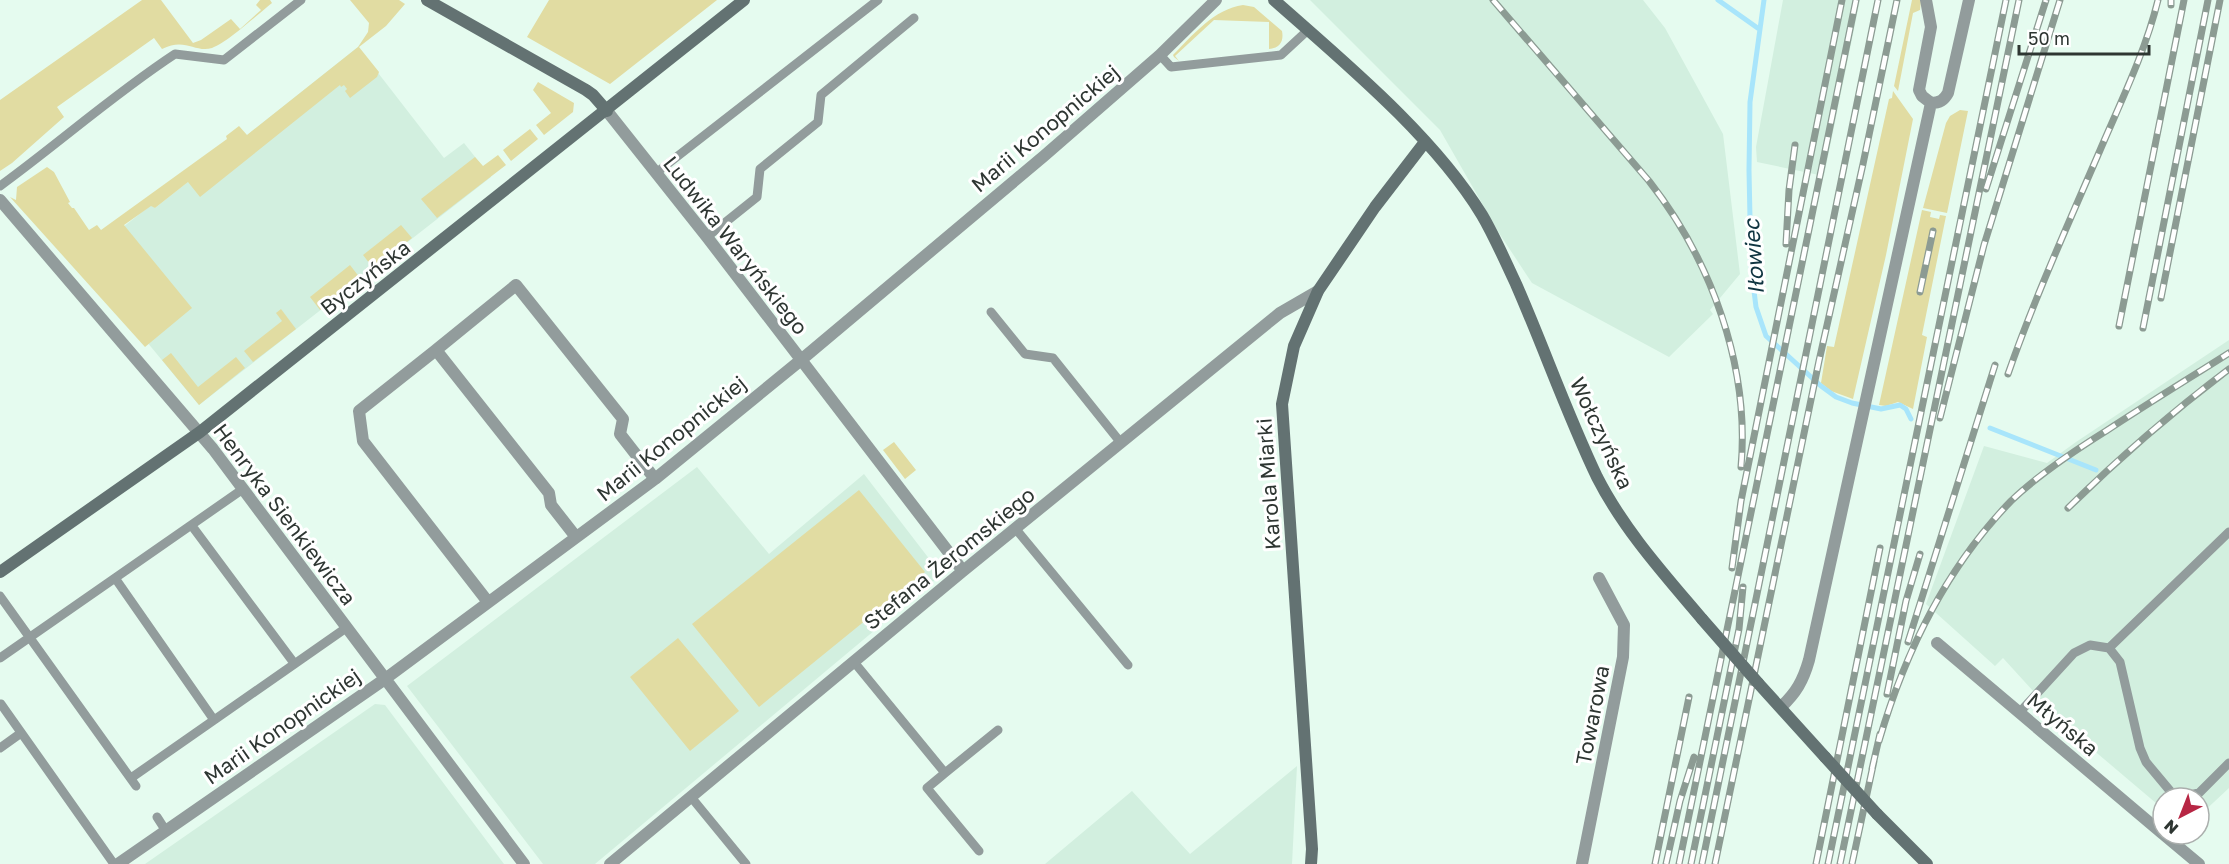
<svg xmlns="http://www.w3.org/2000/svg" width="2229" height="864" viewBox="0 0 2229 864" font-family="'Golos Text',sans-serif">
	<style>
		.built { fill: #d2efdf }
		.green { fill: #e1dca2 }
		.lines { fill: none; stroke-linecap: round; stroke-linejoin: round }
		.stream { stroke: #a8e5fb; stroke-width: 5 }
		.lane { stroke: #929c9c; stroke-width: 9 }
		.street { stroke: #929c9c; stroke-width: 12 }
		.secondary { stroke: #637272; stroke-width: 12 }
		.rail-casing { stroke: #8c9b93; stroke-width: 7 }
		.rail { stroke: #fff; stroke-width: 4.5; stroke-dasharray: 14; stroke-linecap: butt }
		.secondary-bridge { stroke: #637272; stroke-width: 12 }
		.labels { text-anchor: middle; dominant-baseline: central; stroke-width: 6; stroke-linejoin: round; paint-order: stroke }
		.street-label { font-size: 21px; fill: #2e3632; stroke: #fff }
		.water-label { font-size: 22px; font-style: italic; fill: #103541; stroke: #fff }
	</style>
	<rect width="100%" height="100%" fill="#e5fbef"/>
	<path class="built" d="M1310,0h333l22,28 58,106 17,140 -30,36 3,4 -44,43 -137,-74 -33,-50 -59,-103z
		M1783,0h77l-36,176 -67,-14 -1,-15z
		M358,47l86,111 20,-15 27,34 -292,228 -119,-144 71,-56 4,3z
		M2229,340v448l-30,28v-18h-36v11l-98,-83 -62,-68 -8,8 -69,-62 58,-158 63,17 29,-21z
		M697,467l72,87 95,-80 73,95 -1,10 -341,285h-52l-136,-178z
		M375,704l10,1 119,159h-359z
		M1297,766l-5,98h-247l87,-73 58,63z"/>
	<path class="green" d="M142,0h19l32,43 8,-3 30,-21 9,10 21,-19 -5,-5 4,-5h10l2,3c-14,11 -45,40 -60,45 -17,5 -27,-11 -50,1l-8,-11 -97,69 7,10 -52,46 -12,8v-71z
		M350,0h49l6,4 -19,22 -27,21 20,25 -2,5 -27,21 -5,-7 2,-2 -3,-4 -3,2 -1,-2 -140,112 -12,-15 -33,26 -4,-2 -27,19 68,83 -47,39 -135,-150 6,3 1,-13 30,-20 7,5 16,30 -2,1 4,5h2l15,22 8,-5 4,5 126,-91 -1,-3 13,-10 8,9 111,-88 10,-15 1,-9z
		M549,0h168l-107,84 -83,-47z
		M1912,0h9l-1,10 -7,3 -15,78 -4,-5z
		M1243,5l11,2 28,24c2,10 -2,17 -13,18v-27l-55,-2 -39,36 4,5 -5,-4 -1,-2c20,-20 41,-46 70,-50z
		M538,82l36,21 -1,9 -29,23 -8,-10 15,-12 -18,-23z
		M1893,91l20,28 -27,136 -33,144 -22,-8 -10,-8 6,-37 7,1 55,-248 3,-1z
		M1960,110l8,1 -21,102 -24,-5 23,-85 4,-7z
		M530,129l8,10 -27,22 -8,-11z
		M498,155l8,10 -69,53 -16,-19 54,-42 8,9z
		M1922,210l9,2 -1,5 9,2 1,-4 6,1 -24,119 5,2 -14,72 -15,-7 -12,4 -7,-1z
		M401,225l11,13 -39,30 -10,-13z
		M350,265l10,13 -40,32 -10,-13z
		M281,309l15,20 -43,33 -9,-11 38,-30 -6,-8z
		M171,353l27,34 38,-30 9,11 -46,37 -37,-45z
		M894,442l22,28 -11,9 -22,-29z
		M859,490l66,82 -166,135 -67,-83z
		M678,638l61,73 -49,40 -60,-74z"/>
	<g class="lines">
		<path class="stream" d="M1718,0l41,29
			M1764,0l-14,102 -1,68 2,97 5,40 10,29 55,50 15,11 16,6 29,6 19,-4 6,4 5,10
			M1990,428l106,42"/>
		<path class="lane" d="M1160,55l11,12 110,-12 27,-25
			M656,173l222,-173
			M0,186c59,-43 114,-92 175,-132l49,6 77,-60
			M707,237l50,-40 3,-28 58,-47 3,-27 93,-77
			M991,312l34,42 28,4 68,85
			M192,526l102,137
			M1015,528l113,137
			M115,578l99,142
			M0,596l136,190
			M2109,648l120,-116
			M0,658l243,-169
			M854,662l91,111 -18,15 52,63
			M1,704l113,160
			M2019,713l55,-60 16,-8 19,3 11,14 20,86 6,14 25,30 14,4 14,-3 30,-30
			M0,748l21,-15
			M945,773l53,-43
			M131,778l215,-150
			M691,797l55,67
			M157,817l9,14"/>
		<path class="street" d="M1926,0l5,27 -12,63 3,6 9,7c9,0 13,-3 17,-10l21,-93
			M607,111l100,126 256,334
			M0,200l213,249 311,415
			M436,350l-77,61 4,30 125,161
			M576,537l-25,-32 -2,-12 -113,-143 80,-65 107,134 -3,15 35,45
			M1937,643l226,191
			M1781,707c15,-14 22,-26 28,-47l122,-557
			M2163,834l36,30
			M118,864l267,-185 270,-200 146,-119 243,-204 116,-101 56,-55
			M610,864l353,-293 317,-258 38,-22
			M1582,864l41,-207 1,-32 -25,-47"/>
		<path class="secondary" d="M427,0l159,90 7,5 14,16
			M1274,0c70,62 159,135 208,215 13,22 23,46 34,69 28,64 51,130 81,193 27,53 67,97 105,142
			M0,572l200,-140 544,-432
			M1758,683l67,74
			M1877,814l50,50
			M1311,864l1,-15 -30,-445 12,-58 24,-55 57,-84 50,-65"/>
		<g class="rail-casing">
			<path id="rail" d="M1493,0l156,181c62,79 101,185 92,286
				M2171,5v-5
				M1986,189l60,-189
				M1786,244l3,-54 6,-45
				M1920,292l13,-61
				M2161,298l59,-298
				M2119,326l65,-326
				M2143,328l65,-328
				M2008,374c28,-80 63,-156 96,-233 20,-46 42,-92 54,-141
				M1940,418l44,-173 76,-245
				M2068,508c51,-50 104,-96 161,-139
				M1732,568l9,-67 101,-501
				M1908,642l87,-277
				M1887,694l19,-93 14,-47
				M1879,741c26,-89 67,-173 132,-240 28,-27 63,-50 95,-70 41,-27 82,-52 123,-78
				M1872,769l8,-35
				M1655,864l34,-167
				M1666,864l14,-63 14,-44
				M1679,864l177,-864
				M1691,864l48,-235 4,-42
				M1702,864l176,-864
				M1715,864l104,-503 44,-197 34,-164
				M1816,864l64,-316
				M1828,864l178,-864
				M1840,864l179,-864
				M1852,864l22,-103"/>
		</g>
		<use href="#rail" class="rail"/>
		<path class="secondary-bridge" d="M1702,619l56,64
			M1825,757l52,57"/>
	</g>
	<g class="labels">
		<g class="street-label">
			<text transform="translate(1045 128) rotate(-40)">Marii Konopnickiej</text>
			<text transform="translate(736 245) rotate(52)">Ludwika Waryńskiego</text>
			<text transform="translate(365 277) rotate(-38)">Byczyńska</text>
			<text transform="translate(1602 433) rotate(65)">Wołczyńska</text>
			<text transform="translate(671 438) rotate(-39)">Marii Konopnickiej</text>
			<text transform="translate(1268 484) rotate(-94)">Karola Miarki</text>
			<text transform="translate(285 514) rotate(53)">Henryka Sienkiewicza</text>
			<text transform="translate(949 558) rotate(-39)">Stefana Żeromskiego</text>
			<text transform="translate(1592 715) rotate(-79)">Towarowa</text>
			<text transform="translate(2063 724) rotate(40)">Młyńska</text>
			<text transform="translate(282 726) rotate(-35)">Marii Konopnickiej</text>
		</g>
		<g class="water-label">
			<text transform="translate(1753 257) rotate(-94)">Iłowiec</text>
		</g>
	</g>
	<g transform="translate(2181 816) rotate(222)"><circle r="28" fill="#ffffff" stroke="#abafad" stroke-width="1.5"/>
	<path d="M0-4.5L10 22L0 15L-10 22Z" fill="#b72644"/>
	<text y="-9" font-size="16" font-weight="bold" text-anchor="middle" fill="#2e3632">N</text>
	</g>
	<path d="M2019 45v9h130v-9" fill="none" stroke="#2e3632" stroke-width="3"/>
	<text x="2028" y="45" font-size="18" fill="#2e3632" stroke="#ffffff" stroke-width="4.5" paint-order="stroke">50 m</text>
</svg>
